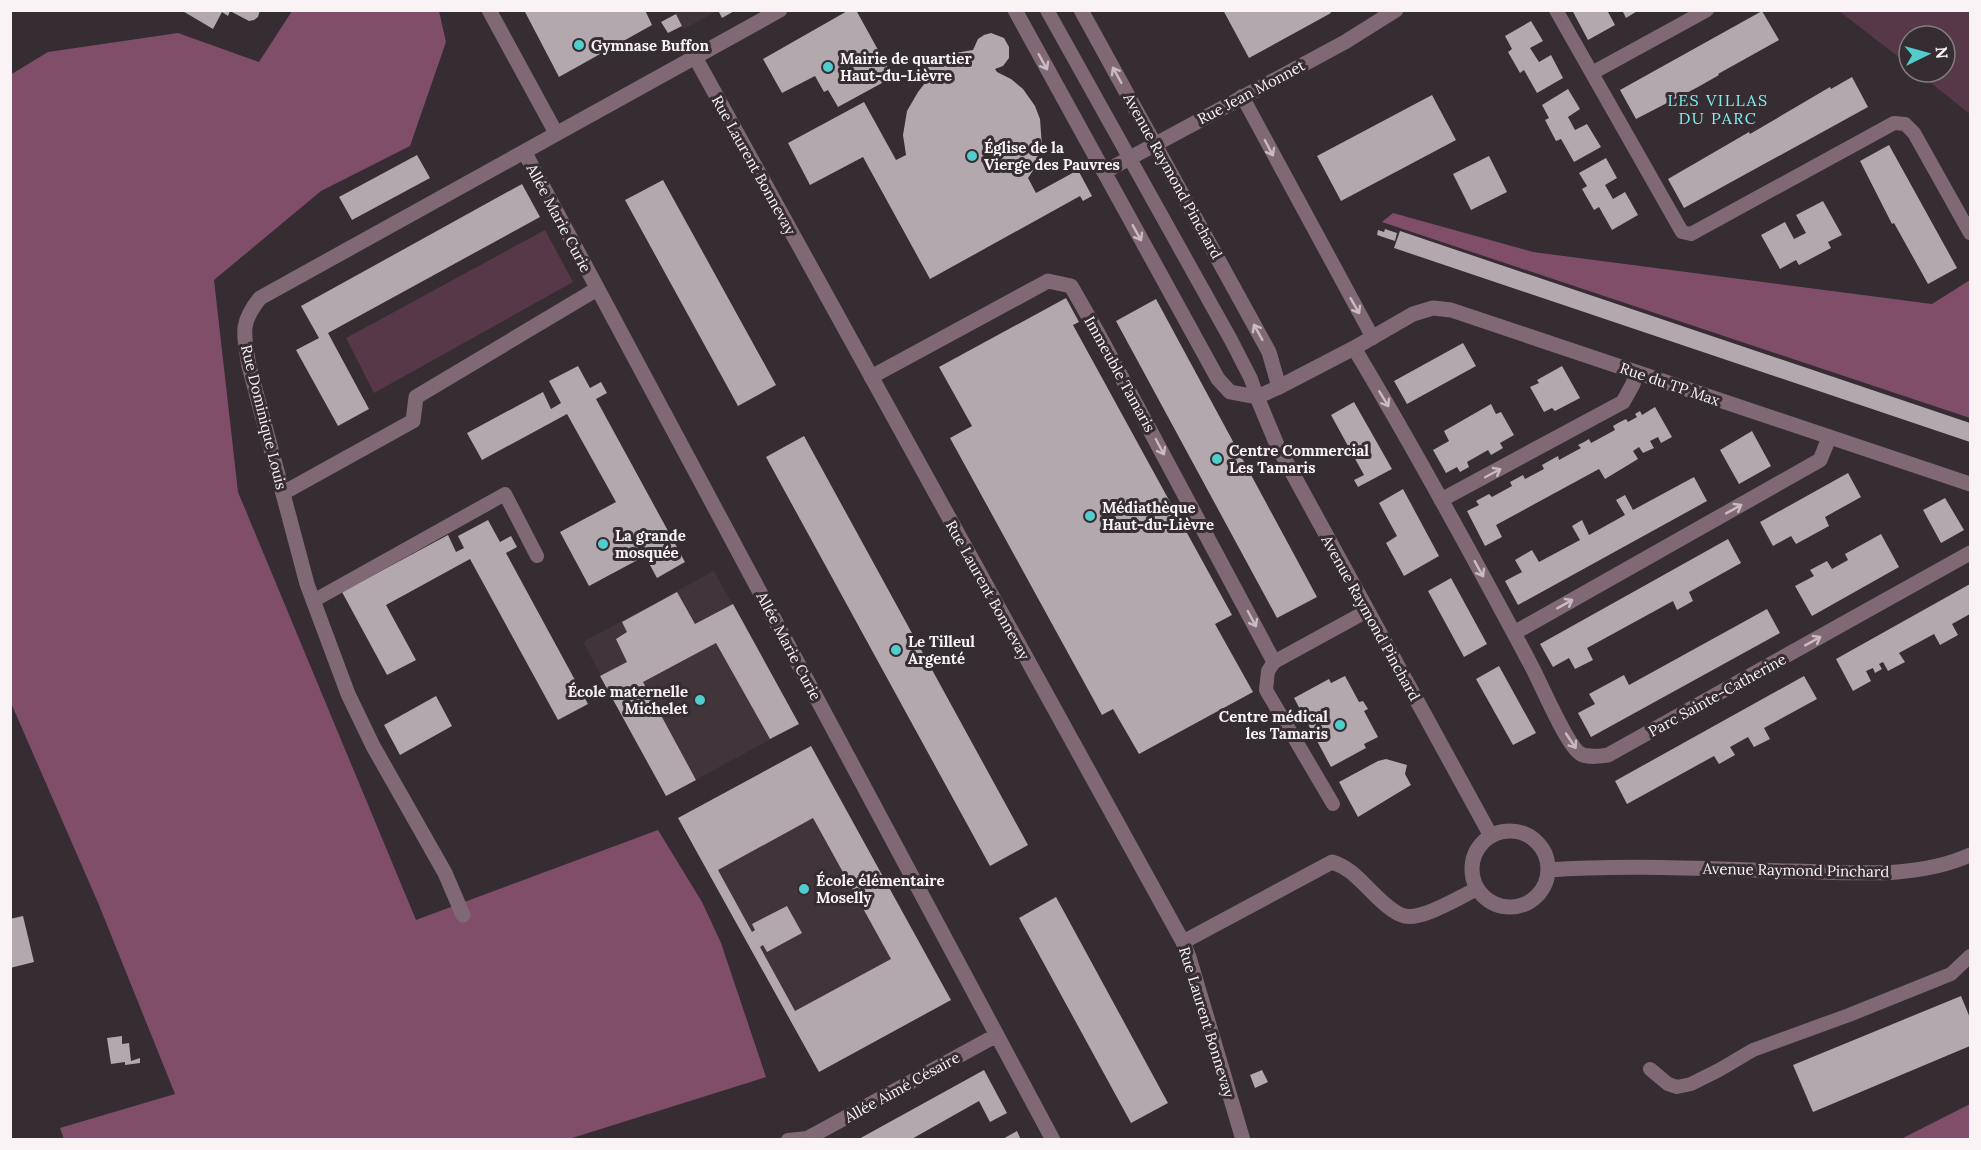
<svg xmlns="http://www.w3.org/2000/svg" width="1981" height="1150" viewBox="0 0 1981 1150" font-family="Lora,serif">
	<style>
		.built { fill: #42343b }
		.green { fill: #573848 }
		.forest { fill: #814e6a }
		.building { fill: #b2a8ad; fill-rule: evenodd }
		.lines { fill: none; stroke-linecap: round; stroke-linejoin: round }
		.service { stroke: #806874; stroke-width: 14 }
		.minor { stroke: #806874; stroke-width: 15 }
		.tertiary { stroke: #806874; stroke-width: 15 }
		.oneway { stroke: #c9bbc2 }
		.poi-dot { fill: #52cdce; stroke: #352d31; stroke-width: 2 }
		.labels { text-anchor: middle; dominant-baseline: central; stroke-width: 6; stroke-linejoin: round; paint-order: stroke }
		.poi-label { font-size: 15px; font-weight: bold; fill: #f9f3f6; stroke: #352d31; text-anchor: start }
		.street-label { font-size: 15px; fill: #f9f3f6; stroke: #352d31 }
		.neighbourhood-label { font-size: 16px; letter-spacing: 1.5px; fill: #80ecee; stroke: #352d31 }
	</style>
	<rect width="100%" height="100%" fill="#352d31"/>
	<path class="built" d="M674,11h43l-33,18z
		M714,571l85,153 -133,72 -83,-154z
		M811,746l140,254 -132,72 -141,-254z"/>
	<path class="green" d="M1839,11h131v103l-53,-42h28v-36h-36v29z
		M545,230l28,52 -199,111 -28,-55z"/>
	<path class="forest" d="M292,11h147l7,31 -36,104 -89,45 -107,89 24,212 178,428 242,-90 44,72 19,41 45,134 -197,62h-505l-4,-11 115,-34 -76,-189 -88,-202 -1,-628 38,-23 130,-19 81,29z
		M1393,213l140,39 399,52 38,-24v138l-588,-196z
		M1970,1104v35h-69z"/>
	<path class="building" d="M181,10h79l-2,7 -4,3 -5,1 -19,-10 -2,5 -6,-4 -9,17z
		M524,10h121l7,15 -93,52z
		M718,10h18l-14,8z
		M849,10h7l37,67 -55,30 -10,-17 -4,2 -9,-16 -33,17 -19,-34z
		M1223,10h106l2,3 -82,45z
		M1572,10h35l8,15 -27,15z
		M1622,10h17l-13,8z
		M1762,11l17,29 -61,34 1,1 -21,12 -62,32 -16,-29z
		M676,14l6,12 -14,7 -7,-11z
		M1531,21l12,20 -13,7 9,14 12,-7 12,23 -26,15 -13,-23 -4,3 -12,-21 4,-3 -7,-13z
		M991,33l13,5 5,9v11l-6,8 -8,3 2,3 14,7 12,10 12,17 5,13 2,27 -6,20 -8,12 8,15 42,-23 14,26 -9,5 -3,-5 -150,83 -67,-122 -53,28 -22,-42 76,-41 32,58 10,-5 -3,-20 4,-24 11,-19 7,-9 -7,-12 31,-17 24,-4 5,-11 6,-4z
		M1852,77l16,30 -184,101 -16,-29 81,-47 1,2 80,-47 1,2z
		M1568,89l12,20 -12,8 7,13 12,-6 14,23 -27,15 -13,-23 -5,2 -11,-21 4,-2 -7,-13z
		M1432,95l24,45 -115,61 -24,-45z
		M1889,145l68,123 -29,16 -34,-61 -2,1 -32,-63z
		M417,155l13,23 -78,42 -13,-23z
		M1489,156l18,36 -36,18 -18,-36z
		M1606,158l11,20 -12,7 8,14 12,-7 13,23 -26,15 -13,-23 -5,3 -12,-21 5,-3 -8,-13z
		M663,180l113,205 -38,21 -113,-206z
		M522,184l18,33 -212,116 41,76 -31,17 -42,-76 23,-12 -18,-32z
		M1823,201l19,34 -14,7 3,6 -32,17 -3,-5 -16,9 -19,-34 24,-13 9,17 12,-6 -10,-18z
		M1385,229l12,4 -2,8 -18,-6 1,-5 6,2z
		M1400,231l570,192v19l-576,-194z
		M1066,298l13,24 -6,3 159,290 -17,9 38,68 -114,62 -26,-45 -11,6 -152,-277 22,-12 -33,-59z
		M1156,299l161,298 -40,21 -161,-297z
		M1463,343l13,23 -69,38 -13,-23z
		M578,366l12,22 11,-6 6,11 -11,6 89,163 -28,16 -12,-22 -56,30 -29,-54 56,-30 -49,-88 -85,46 -15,-27 76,-41 8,17 10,-6 -12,-22z
		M1562,366l18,32 -25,13 -3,-3 -8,4 -14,-25 9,-4 -2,-3z
		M1354,402l38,67 -34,18 -4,-7 10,-5 -33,-60z
		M1491,404l5,10 5,-2 13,23 -14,8 3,5 -5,3 -7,4 -3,-5 -21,12 2,5 -9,5 -3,-5 -11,6 -13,-23 16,-9 -5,-10z
		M1655,407l17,30 -11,6 -3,-6 -8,4 4,7 -11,5 -4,-6 -6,4 5,8 -33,20 -6,-10 -103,56 6,12 -17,9 -18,-35 12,-6 -3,-4 13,-7 3,3 20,-11 -2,-4 13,-7 2,4 19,-10 -2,-4 7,-4 9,-5 1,4 22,-12 -3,-3 6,-3 5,-3 2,4 24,-13 -2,-4 5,-3 8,-4 2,3 9,-5 -2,-3 5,-3 2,4z
		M1752,431l19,35 -32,18 -19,-34z
		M804,436l224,409 -38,21 -224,-409z
		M1848,473l13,24 -36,20 4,9 -33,18 -5,-8 -18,10 -13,-24z
		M1694,477l13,24 -189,104 -13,-24 17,-9 -7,-12 17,-10 7,12 41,-22 -8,-14 10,-6 7,15 36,-20 -9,-15 9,-5 8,15z
		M1403,489l36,67 -35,20 -18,-33 11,-7 -18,-33z
		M1945,498l19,32 -23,13 -18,-33z
		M488,520l12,22 11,-6 6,11 -11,6 82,151 -30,16 -88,-161 -84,46 30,55 -29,15 -45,-83 106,-57 8,17 8,-4 -6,-12z
		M1881,534l18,33 -87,49 -17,-30 19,-10 -4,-6 17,-9 5,8 16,-9 -3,-6z
		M1728,539l13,24 -52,29 4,9 -16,9 -4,-9 -86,47 6,12 -18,9 -6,-11 -16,9 -13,-23z
		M1451,578l36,66 -23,13 -36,-66z
		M1970,584v30l-18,10 6,11 -18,10 -6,-11 -35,19 6,9 -17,9 -5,-9 -4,2 3,5 -7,4 -2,-5 -7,3 5,10 -18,10 -17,-32z
		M677,592l18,32 38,-20 66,120 -29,15 -54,-96 -73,39 53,98 -30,16 -66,-120 27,-14 -11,-23 11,-7 -5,-10z
		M1767,609l13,24 -189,104 -13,-24 17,-9 -6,-10 35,-19 5,10z
		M1499,666l37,67 -23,12 -37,-66z
		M1345,676l14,26 4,-1 5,8 -4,2 14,26 -14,7 2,4 -35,19 -37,-69 35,-19 2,4z
		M1804,676l13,23 -53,29 6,11 -16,8 -6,-10 -18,10 5,8 -16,9 -5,-8 -87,48 -12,-23z
		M436,696l16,30 -52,29 -16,-30z
		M811,746l140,254 -132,72 -141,-254zM813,818l78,141 -96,52 -35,-64 3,-2 4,7 35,-19 -15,-27 -35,18 3,6 -3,2 -34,-62z
		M1386,759l21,6 -2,9 6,11 -53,32 -19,-35 39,-21z
		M1056,897l112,206 -37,20 -112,-205z
		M23,916l11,46 -24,6v-49z
		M1961,996l9,22v28l-157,66 -20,-47z
		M122,1036v8l7,-1 2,18 9,-3v5l-15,2v-3l-14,2 -4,-26z
		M984,1070l23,43 -17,9 -11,-21 -69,39h-53z
		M1262,1070l6,12 -13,6 -5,-13z
		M1017,1131l4,9h-20z"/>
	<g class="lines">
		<path class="service" d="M1047,10l184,330 20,39 6,18
			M1556,10l126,222 9,2 203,-111 11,1 9,9 56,100
			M1592,73l115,-63
			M1242,96l131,242
			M313,601l192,-107 32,62
			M1333,804l-67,-114 2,-19 6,-9 93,-51
			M1650,1069l18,15 9,3 14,-3 28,-14 34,-20 96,-35 102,-41 19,-18
			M788,1140l20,-2"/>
		<path class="minor" d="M489,10l67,123
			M695,57l488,885 6,15 54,183
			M525,153l528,987
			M1104,172l241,-130 51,-32
			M1354,348c63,105 121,212 178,319 9,17 36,81 49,87 8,4 19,2 27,1l362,-202
			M871,377l177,-96 23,5 28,49 175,327
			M1279,387l75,-39 59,-34 20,-6 18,2 519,174
			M283,493l130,-72 3,-24 181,-108
			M1441,500l182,-98 10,-18 3,-11
			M1514,633l306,-173 9,-22
			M463,915l-18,-42 -72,-127 -25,-52 -41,-110 -58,-218c-5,-31 -10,-42 11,-68l520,-288
			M1183,942l149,-80c16,5 25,15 37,27 8,8 24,25 36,27 18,4 54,-19 72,-27
			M808,1138l189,-103"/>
		<path class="tertiary" d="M1015,10l203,369 12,13 27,5 22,-10 -10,-35 -188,-342
			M1257,397l20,48 214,391
			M1472 869a38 38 0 1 1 76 0a38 38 0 1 1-76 0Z
			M1548,870c80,-6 161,-1 242,1 60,1 124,9 180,-16"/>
	</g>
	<defs><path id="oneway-shaft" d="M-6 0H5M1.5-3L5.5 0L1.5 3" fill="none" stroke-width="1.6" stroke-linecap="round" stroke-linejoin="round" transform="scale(1.5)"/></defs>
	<g class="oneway">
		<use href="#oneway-shaft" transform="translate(1043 62) rotate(61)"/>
		<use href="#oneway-shaft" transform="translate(1117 75) rotate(-119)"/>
		<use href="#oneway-shaft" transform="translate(1269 148) rotate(62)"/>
		<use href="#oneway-shaft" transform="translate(1137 233) rotate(61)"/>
		<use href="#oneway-shaft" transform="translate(1355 306) rotate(60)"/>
		<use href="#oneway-shaft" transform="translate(1258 332) rotate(-119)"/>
		<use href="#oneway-shaft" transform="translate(1384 399) rotate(59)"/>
		<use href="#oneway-shaft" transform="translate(1160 447) rotate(62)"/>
		<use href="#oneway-shaft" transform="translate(1493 473) rotate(-28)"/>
		<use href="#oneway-shaft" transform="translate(1734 509) rotate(-29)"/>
		<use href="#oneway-shaft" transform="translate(1479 569) rotate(61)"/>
		<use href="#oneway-shaft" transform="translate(1565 604) rotate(-29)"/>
		<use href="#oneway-shaft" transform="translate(1252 619) rotate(62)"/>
		<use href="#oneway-shaft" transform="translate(1813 641) rotate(-29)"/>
		<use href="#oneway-shaft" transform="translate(1571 741) rotate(56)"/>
	</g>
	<g class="poi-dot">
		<circle cx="579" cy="45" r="6"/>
		<circle cx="828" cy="67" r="6"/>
		<circle cx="972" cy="156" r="6"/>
		<circle cx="1217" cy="459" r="6"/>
		<circle cx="1090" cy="516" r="6"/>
		<circle cx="603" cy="544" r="6"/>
		<circle cx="896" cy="650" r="6"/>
		<circle cx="700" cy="700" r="6"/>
		<circle cx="1340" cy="725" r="6"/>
		<circle cx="804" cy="889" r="6"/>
	</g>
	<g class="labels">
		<g class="poi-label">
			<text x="591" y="45">Gymnase Buffon</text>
			<text x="840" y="58">Mairie de quartier<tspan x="840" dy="17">Haut-du-Lièvre</tspan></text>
			<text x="984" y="147">Église de la<tspan x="984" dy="17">Vierge des Pauvres</tspan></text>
			<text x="1229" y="450">Centre Commercial<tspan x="1229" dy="17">Les Tamaris</tspan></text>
			<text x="1102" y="507">Médiathèque<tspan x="1102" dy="17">Haut-du-Lièvre</tspan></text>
			<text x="615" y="535">La grande<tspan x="615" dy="17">mosquée</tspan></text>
			<text x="908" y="641">Le Tilleul<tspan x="908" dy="17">Argenté</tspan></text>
			<text x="688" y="691" text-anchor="end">École maternelle<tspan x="688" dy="17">Michelet</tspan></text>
			<text x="1328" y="716" text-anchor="end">Centre médical<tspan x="1328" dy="17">les Tamaris</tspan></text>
			<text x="816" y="880">École élémentaire<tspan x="816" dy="17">Moselly</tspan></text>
		</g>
		<g class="street-label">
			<text transform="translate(1251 92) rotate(-28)">Rue Jean Monnet</text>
			<text transform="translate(754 165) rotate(61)">Rue Laurent Bonnevay</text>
			<text transform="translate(1173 176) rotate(61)">Avenue Raymond Pinchard</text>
			<text transform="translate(559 218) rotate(62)">Allée Marie Curie</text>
			<text transform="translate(1120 374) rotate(61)">Immeuble Tamaris</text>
			<text transform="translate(1670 384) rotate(19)">Rue du TP Max</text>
			<text transform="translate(264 417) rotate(76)">Rue Dominique Louis</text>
			<text transform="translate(988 590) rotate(61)">Rue Laurent Bonnevay</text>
			<text transform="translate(1371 618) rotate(61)">Avenue Raymond Pinchard</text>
			<text transform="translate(789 646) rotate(62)">Allée Marie Curie</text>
			<text transform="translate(1717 695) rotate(-29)">Parc Sainte-Catherine</text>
			<text transform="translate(1796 870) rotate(1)">Avenue Raymond Pinchard</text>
			<text transform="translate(1207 1022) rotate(73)">Rue Laurent Bonnevay</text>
			<text transform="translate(902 1087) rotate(-29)">Allée Aimé Césaire</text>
		</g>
		<g class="neighbourhood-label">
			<text x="1718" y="100">LES VILLAS<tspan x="1718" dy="18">DU PARC</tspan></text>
		</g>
	</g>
	<rect width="1981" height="1150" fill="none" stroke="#f9f3f6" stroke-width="24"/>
	<g transform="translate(1927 54) rotate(85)"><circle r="28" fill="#352d31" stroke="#837c80" stroke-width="1.5"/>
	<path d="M0-4.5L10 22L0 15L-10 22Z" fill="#52cdce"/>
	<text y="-9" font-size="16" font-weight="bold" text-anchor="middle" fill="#f9f3f6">N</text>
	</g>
</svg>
